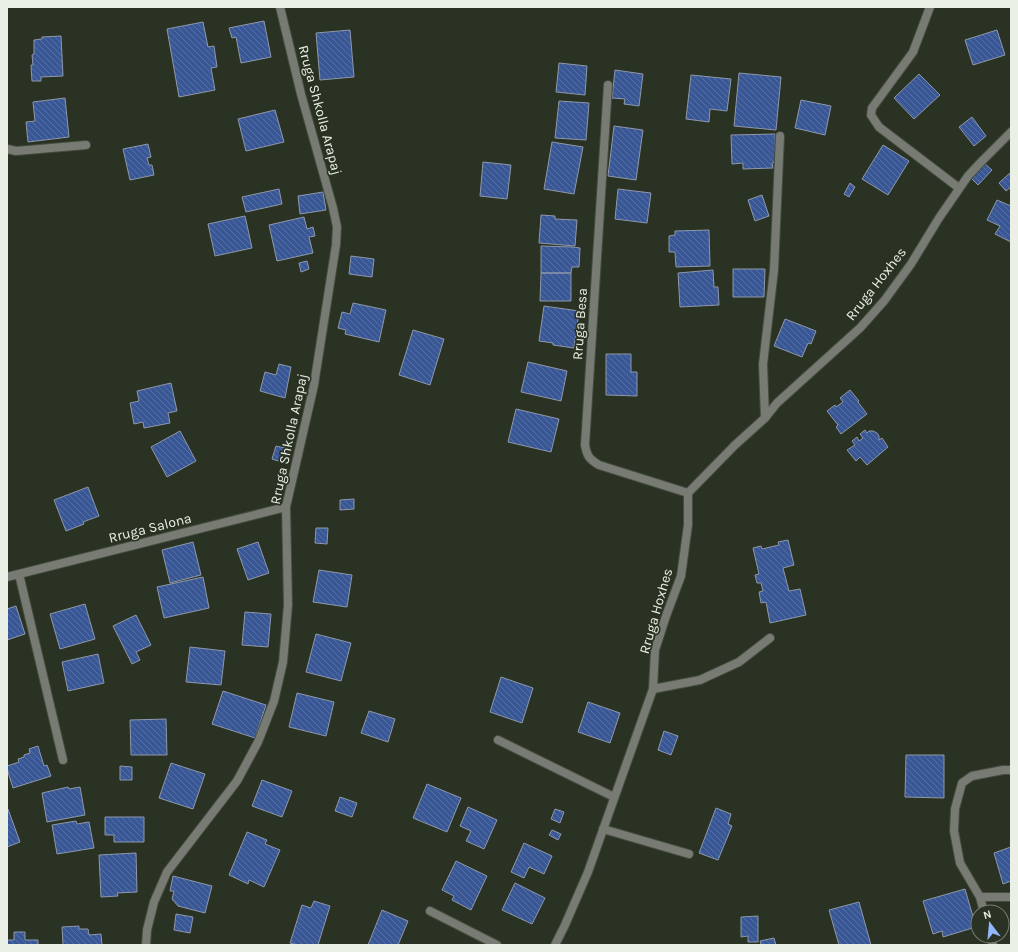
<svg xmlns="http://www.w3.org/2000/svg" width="1018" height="952" viewBox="0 0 1018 952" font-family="Karla,sans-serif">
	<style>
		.building { fill: url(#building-back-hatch); stroke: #8e98aa }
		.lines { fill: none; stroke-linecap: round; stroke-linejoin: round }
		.service-casing { stroke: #454d3e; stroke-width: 10 }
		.minor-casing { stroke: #454d3e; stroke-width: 10 }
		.service { stroke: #777b73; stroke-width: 8 }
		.minor { stroke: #777b73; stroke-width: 8 }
		.labels { text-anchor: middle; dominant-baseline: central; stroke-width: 3.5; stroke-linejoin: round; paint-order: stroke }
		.street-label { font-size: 14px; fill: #ebf0e6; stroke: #2a3223 }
	</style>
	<defs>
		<pattern id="building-back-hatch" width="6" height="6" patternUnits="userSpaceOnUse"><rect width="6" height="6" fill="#395795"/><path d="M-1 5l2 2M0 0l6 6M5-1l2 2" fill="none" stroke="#566fa4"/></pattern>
	</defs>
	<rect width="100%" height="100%" fill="#2a3223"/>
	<path class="building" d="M264,21l7,36 -30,6 -5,-26 -4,1 -3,-10z
		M203,22l5,25 6,-1 3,21 -6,1 4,22 -36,7 -12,-68z
		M350,30l4,47 -34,3 -4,-47z
		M997,30l8,25 -32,10 -8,-25z
		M61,36l2,40 -22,1v4h-9l-1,-16h2l-1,-10 2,-1v-14l8,-1v-2z
		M559,63l28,3 -2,29 -29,-3z
		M615,70l28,4 -4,32 -15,-2 1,-5 -13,-1z
		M739,73l42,4 -5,53 -42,-4z
		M919,74l21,21 -26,24 -20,-21z
		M691,75l40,4 -4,32 -17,-2 -1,13 -23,-3z
		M65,98l4,39 -41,5 -2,-20 9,-1 -2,-19z
		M801,100l30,6 -6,29 -30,-7z
		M559,101l30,2 -3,37 -31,-2z
		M275,110l9,32 -38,9 -8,-32z
		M972,117l14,19 -12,10 -15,-19z
		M614,126l29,4 -7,50 -28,-4z
		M775,134l1,28 -4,1 1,5 -30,1v-6l-11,1 -1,-29z
		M552,142l31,5 -9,47 -30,-5z
		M148,144l3,13 -4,1 2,7h3l2,10 -24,5 -7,-31z
		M883,145l26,16 -21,34 -26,-16z
		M483,162l28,3 -4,34 -27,-3z
		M985,164l7,6 -14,15 -7,-7z
		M1011,172v15l-5,4 -7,-8z
		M850,183l5,4 -6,10 -5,-3z
		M279,189l3,15 -36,8 -4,-15z
		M618,189l33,4 -4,30 -32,-4z
		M323,192l3,18 -26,4 -2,-18z
		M762,195l7,21 -14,5 -7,-21z
		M997,200l14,6v36l-16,-8 5,-8 -13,-6z
		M541,215l14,1v3l22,1 -2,26 -36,-3z
		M245,216l7,32 -37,8 -7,-32z
		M304,217l3,12 6,-2 2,9 -6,1 4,16 -36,8 -8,-36z
		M709,230l1,36 -34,1 -1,-15h-6v-16l6,-1v-4z
		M541,246l32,1 7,1 -1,19h-7l-1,6h-30z
		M351,256l23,3 -2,18 -23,-3z
		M307,261l2,8 -8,3 -2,-9z
		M733,269h32l-1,28h-31z
		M713,270l1,17h4l1,18 -39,2 -2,-34z
		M541,273h30v28h-31z
		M353,303l33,7 -7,32 -34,-8 1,-4 -8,-2 4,-16 8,2z
		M544,306l35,5 -5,37 -21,-3v-2l-14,-2z
		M785,319l31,12 -5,13 -3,-1 -6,14 -28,-11z
		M413,330l31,9 -14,46 -31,-10z
		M606,354h25v18h6v24l-31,-1z
		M528,362l39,9 -6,30 -40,-9z
		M279,364l12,3 -6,31 -25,-7 5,-19 11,3z
		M171,383l6,28 -9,2 2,10 -26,5 -1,-6 -9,2 -4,-21 9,-2 -2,-10z
		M850,390l9,11 -1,1 9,12 -26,20 -5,-7 2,-2 -11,-14 8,-6 1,2 7,-5 -3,-4z
		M516,409l43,10 -8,33 -43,-10z
		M865,430l2,3 2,-2h4l4,2 2,3v4l3,-2 6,9 -21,18 -7,-8 -4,4 -9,-11 8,-5 -3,-4 5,-4 2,4 4,-3 -3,-4z
		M180,431l16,30 -29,16 -16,-30z
		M276,446l13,3 -4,14 -13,-4z
		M88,487l11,29 -16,6 1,2 -18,7 -12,-31z
		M354,499v10l-14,1v-10z
		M316,528h12l-1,16 -12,-1z
		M788,540l6,25 -11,3 6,23 11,-2 6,26 -36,8 -4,-21 -5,1 -2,-11 4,-1 -2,-8h-4l-2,-8 4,-1 -6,-26 8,-2 1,3 17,-4 -1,-3z
		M193,542l8,33 -31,8 -8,-33z
		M258,542l11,31 -21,7 -11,-31z
		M319,570l33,5 -5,32 -34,-5z
		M203,577l6,31 -45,10 -7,-31z
		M85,604l10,35 -35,10 -10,-35z
		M16,606l9,28 -18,6v-31z
		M245,612l26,2 -3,33 -26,-2z
		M136,615l15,30 -15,7 4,8 -8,4 -19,-38z
		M316,634l35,9 -10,38 -35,-9z
		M190,647l35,4 -4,34 -35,-3z
		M98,654l6,29 -36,8 -6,-29z
		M501,677l32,11 -11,35 -32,-11z
		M223,691l43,14 -11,33 -43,-14z
		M297,693l37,9 -8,34 -37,-9z
		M588,702l32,11 -10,30 -32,-11z
		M369,711l26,8 -7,23 -27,-9z
		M166,719l1,36h-36l-1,-35z
		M664,731l14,5 -7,19 -13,-5z
		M38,746l6,20 3,-1 4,11 -38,12 -6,-19v-3l12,-4 -1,-3 6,-2v-2l6,-2 -1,-4z
		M906,755h38v43l-39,-1z
		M171,763l34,11 -12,35 -34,-11z
		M120,766l12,1v13h-12z
		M262,780l30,11 -10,26 -30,-11z
		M427,784l34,14 -14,34 -34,-14z
		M68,787l1,2 11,-2 5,28 -38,7 -5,-29z
		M340,797l17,6 -5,14 -17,-6z
		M468,807l29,13 -13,29 -18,-8 5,-10 -11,-5z
		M716,808l15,6 -3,10 4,2 -14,34 -19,-7z
		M8,809l12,33 -13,5v-37z
		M555,809l9,3 -4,11 -9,-4z
		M105,817h39v25h-30v-7h-9z
		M76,821l1,3 12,-2 5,26 -37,6 -5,-29z
		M552,830l9,4 -3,6 -9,-5z
		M247,832l20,8 -2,4 15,6 -16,37 -15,-7 -1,4 -19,-9z
		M524,843l28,13 -8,18 -15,-7 -5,11 -13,-6z
		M1011,847v34l-8,3 -9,-31z
		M136,853l1,39 -20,1 1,3 -17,1 -2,-42z
		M456,861l31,15 -16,34 -19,-10 2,-4 -12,-6z
		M173,876l39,10 -7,27 -27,-7 -6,-7 2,-8h-4z
		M515,883l30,15 -13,26 -30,-14z
		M965,889l11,38 -33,10 -1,-6 -9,3 -10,-33z
		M314,901l16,5 -12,39h-21l-7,-2 12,-38 9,3z
		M859,902l12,43h-32l-10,-35z
		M382,910l26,11 -10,24h-30z
		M176,914l17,3 -3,16 -16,-3z
		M758,916v26h-10v-6l-7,1v-20z
		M79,926v3h9l1,6 12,-1 1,11h-39l-1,-18z
		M14,932h11v8h13v5h-31v-5h7z
		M774,938l2,7h-15l-1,-4z"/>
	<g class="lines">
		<g class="service-casing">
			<path id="service" d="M7,149l9,2 70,-6
				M653,689l47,-9 39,-18 31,-24
				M498,740l116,57
				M603,829l86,25
				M430,911l67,34"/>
		</g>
		<g class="minor-casing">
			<path id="minor" d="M930,7l-17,45 -41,56 -1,7 8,12 80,61
				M608,85l-23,360c2,11 4,14 14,20l89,28
				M765,418l-2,-54 11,-94 6,-134
				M19,574l44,186
				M7,577l279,-70
				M980,897h31
				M984,912l-4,-15 -20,-34 -6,-32 1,-22 7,-26 10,-7 31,-6h8
				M990,936l3,9
				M146,945l1,-15 7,-28 13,-30 70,-91 21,-39 16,-41 9,-39 5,-57 -2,-98 28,-122 22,-140 1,-18 -4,-19 -32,-114 -21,-87
				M555,945l10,-20 23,-53 65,-183 2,-39 11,-34 15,-40 7,-51v-32l47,-48 30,-27 12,-15 83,-75 24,-27 27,-37 28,-46 29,-42 15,-16 28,-28"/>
		</g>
		<use href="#service" class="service"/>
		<use href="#minor" class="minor"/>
	</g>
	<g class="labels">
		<g class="street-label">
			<text transform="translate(320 110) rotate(75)">Rruga Shkolla Arapaj</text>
			<text transform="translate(876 284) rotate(-52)">Rruga Hoxhes</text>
			<text transform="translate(580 324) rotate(-86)">Rruga Besa</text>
			<text transform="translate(289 439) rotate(-78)">Rruga Shkolla Arapaj</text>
			<text transform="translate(150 528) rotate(-14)">Rruga Salona</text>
			<text transform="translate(656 611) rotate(-74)">Rruga Hoxhes</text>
		</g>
	</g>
	<rect width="1018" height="952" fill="none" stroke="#ebf0e6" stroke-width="16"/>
	<g transform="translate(990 924) rotate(344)"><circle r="19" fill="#2a3223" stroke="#777e71"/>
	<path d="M0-3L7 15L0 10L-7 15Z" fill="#93b7fd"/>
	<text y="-6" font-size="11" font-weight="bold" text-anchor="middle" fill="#ebf0e6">N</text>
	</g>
</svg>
